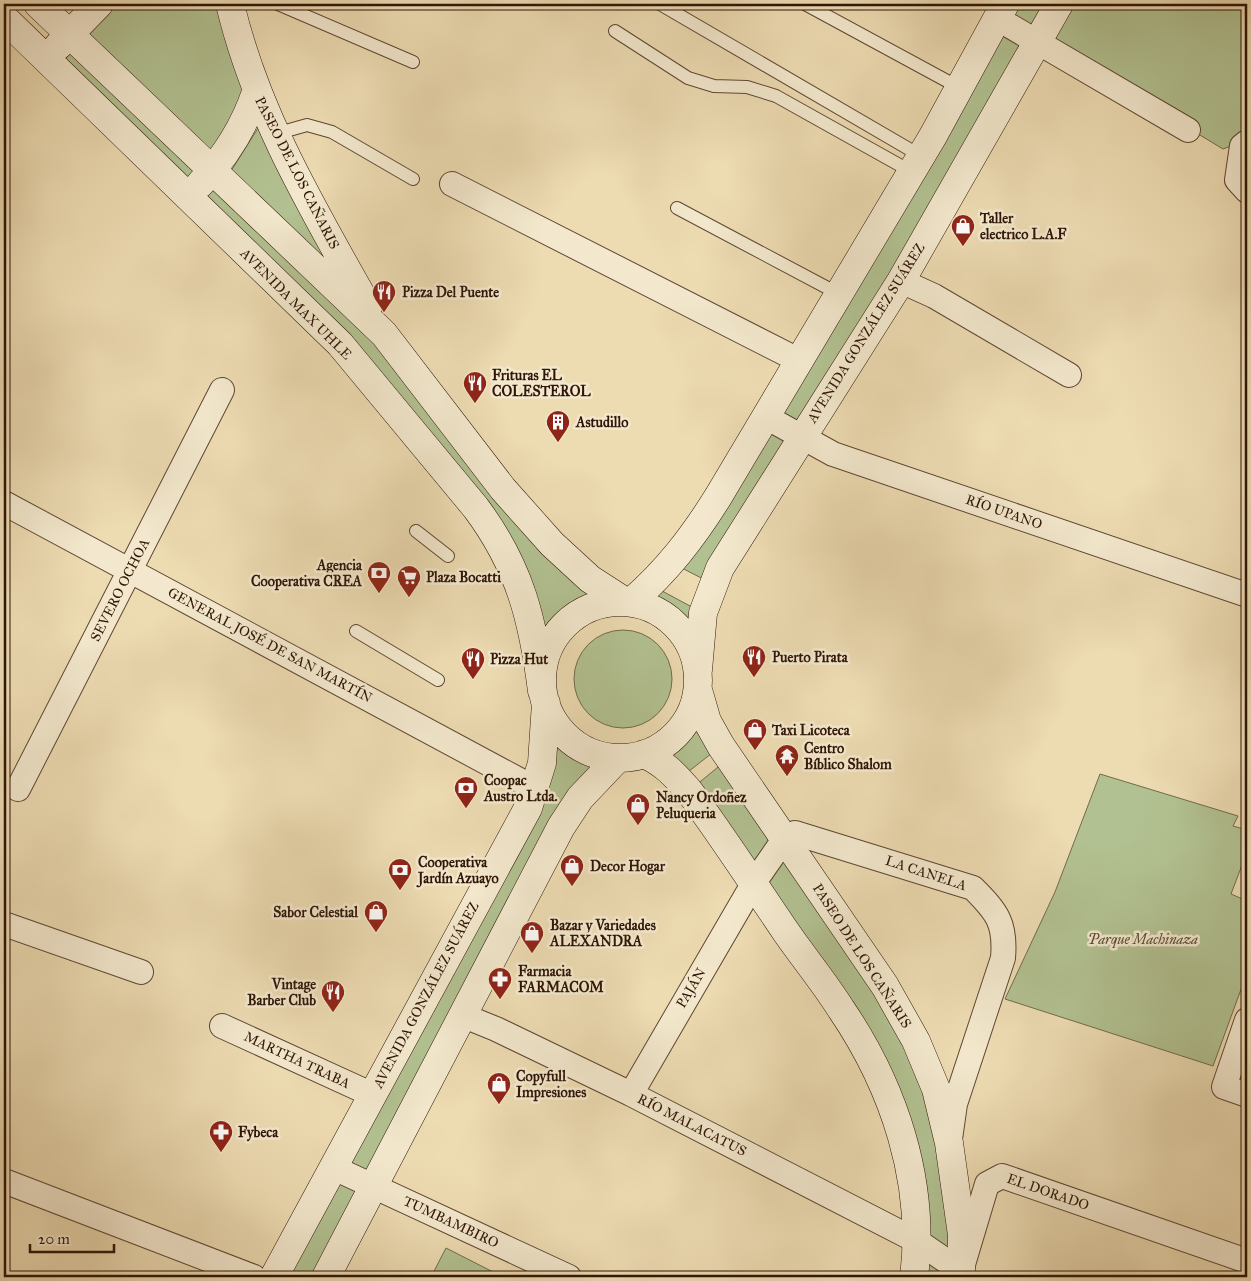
<svg xmlns="http://www.w3.org/2000/svg" width="1251" height="1281" viewBox="0 0 1251 1281" font-family="'IM FELL Great Primer',serif">
	<style>
		.green { fill: #b2c191; stroke: #706b4c }
		.lines { fill: none; stroke-linecap: round; stroke-linejoin: round }
		.service-casing { stroke: #5e4632; stroke-width: 14 }
		.minor-casing { stroke: #5e4632; stroke-width: 26 }
		.secondary-casing { stroke: #2f1507; stroke-width: 29 }
		.service { stroke: #f3e8cd; stroke-width: 12 }
		.minor { stroke: #f3e8cd; stroke-width: 24 }
		.secondary { stroke: #f3e8cd; stroke-width: 28 }
		.labels { text-anchor: middle; dominant-baseline: central; stroke-width: 5; stroke-linejoin: round; paint-order: stroke }
		.street-label { font-size: 14px; fill: #2f1507; stroke: #f3e8cd }
		.poi-label { font-size: 14px; font-weight: bold; fill: #2f1507; stroke: #f3e8cd; text-anchor: start }
		.park-label { font-size: 14px; font-style: italic; fill: #564930; stroke: #f3e8cd }
	</style>
	<rect width="100%" height="100%" fill="#eddbb2"/>
	<filter id="stains"><feTurbulence type="fractalNoise" baseFrequency=".004" numOctaves="4"/><feColorMatrix values="0 0 0 0 .2 0 0 0 0 .09 0 0 0 0 .02 0 0 0 .5 -.17"/></filter>
	<radialGradient id="worn" r=".72"><stop offset=".6" stop-color="#630" stop-opacity="0"/><stop offset="1" stop-color="#630" stop-opacity=".3"/></radialGradient>
	<path class="green" d="M106,4h120l20,89 -35,69 -132,-128z
		M1005,4h54l-346,580 -41,-21z
		M1064,4h183v131l-16,11 -8,3 -173,-105z
		M71,40l135,130 -19,21 -135,-132z
		M260,125l91,168 -120,-122z
		M213,170l171,164 119,155 128,113 20,-17 52,28 -10,39c-33,-69 -119,-66 -148,5l-60,-136 -297,-323z
		M574 679a49 49 0 1 1 98 0a49 49 0 1 1-98 0Z
		M698,690l23,56 -42,33 -20,-31c23,-19 30,-30 39,-58z
		M548,713c15,22 30,37 57,43l-7,21 -272,500h-52l254,-469z
		M729,758l187,283 45,236h-47l-17,-160 -208,-326z
		M1100,774l138,42 -5,10 14,4v22l-16,42 16,7v72l-34,93 -208,-67 50,-107z
		M446,1248l51,26 -2,3h-64z"/>
	<g class="lines">
		<g class="service-casing">
			<path id="service" d="M278,4l135,58
				M660,4l261,152
				M805,4l155,84
				M615,31l73,47 26,8 33,1 29,9 136,76
				M275,134l32,-9 25,7 81,47
				M677,208l162,86
				M416,531l32,25
				M356,631l82,49"/>
		</g>
		<g class="minor-casing">
			<path id="minor" d="M998,19l190,111
				M1247,142l-5,4 -5,34 10,11
				M452,184l348,177
				M901,281l33,15 135,79
				M766,417l67,37 414,141
				M4,503l532,286
				M18,789l204,-399
				M4,924l137,48
				M464,1016l32,13 135,65 286,147 44,30 26,-87 15,-8 245,85
				M1247,1020l-23,67 23,8
				M222,1026l151,69
				M631,1094l122,-210 32,-46 10,-5 178,55c24,24 33,35 30,70l-48,146 -5,35
				M334,1168l235,109
				M4,1181l250,96"/>
		</g>
		<g class="secondary-casing">
			<path id="secondary" d="M38,4l346,330 119,155 49,55 38,35 34,22
				M230,4c26,110 83,205 138,303
				M4,18l336,326 136,164c44,59 57,112 66,183
				M58,46l41,-42
				M200,184c26,-28 44,-56 56,-92
				M542 680a78 78 0 1 1 156 0a78 78 0 1 1-156 0Z
				M631,602c36,-31 62,-65 87,-105l215,-361 72,-132
				M698,670l5,-57 17,-45 181,-287 158,-277
				M698,690l9,31 14,25 164,240 31,55 20,48 13,54 13,92 -1,42
				M644,754c20,9 31,21 45,37 34,46 65,94 97,141 18,26 38,50 55,77 53,78 85,173 73,268
				M274,1277l254,-469 14,-45 4,-60
				M326,1277l235,-450 19,-29 38,-40"/>
		</g>
		<use href="#service" class="service"/>
		<use href="#minor" class="minor"/>
		<use href="#secondary" class="secondary"/>
	</g>
	<defs>
		<g id="shop-pin" transform="scale(1.25)"><path d="M0 17L-7.5 6A9.5 9.5 0 1 1 7.5 6Z" fill="#8f2418" stroke="#f3e8cd"/><path d="M-5-2.5h2.3a2.7 3.5 0 0 1 5.4 0H5L5.5 6h-11ZM-1.5-2.5h3a1.5 2.3 0 0 0-3 0Z" fill="#fff"/></g>
		<g id="restaurant-pin" transform="scale(1.25)"><path d="M0 17L-7.5 6A9.5 9.5 0 1 1 7.5 6Z" fill="#8f2418" stroke="#f3e8cd"/><path d="M-5-6h1v4h1v-4h1v4h1v-4h1v5L-1.5 .5V6h-2V.5L-5-1ZM5-6V6H3V1.5H1.5Q1.5-4 5-6Z" fill="#fff"/></g>
		<g id="building-pin" transform="scale(1.25)"><path d="M0 17L-7.5 6A9.5 9.5 0 1 1 7.5 6Z" fill="#8f2418" stroke="#f3e8cd"/><path d="M-4-6H4V6H1V3H-1V6H-4ZM-2.5-4.3h1.7v1.8h-1.7ZM.8-4.3h1.7v1.8H.8ZM-2.5-1h1.7V.8h-1.7ZM.8-1h1.7V.8H.8Z" fill="#fff"/></g>
		<g id="bank-pin" transform="scale(1.25)"><path d="M0 17L-7.5 6A9.5 9.5 0 1 1 7.5 6Z" fill="#8f2418" stroke="#f3e8cd"/><path d="M-6-4H6V4H-6ZM0-2.3a2.3 2.3 0 1 0 0 4.6a2.3 2.3 0 1 0 0-4.6Z" fill="#fff"/></g>
		<g id="supermarket-pin" transform="scale(1.25)"><path d="M0 17L-7.5 6A9.5 9.5 0 1 1 7.5 6Z" fill="#8f2418" stroke="#f3e8cd"/><path d="M-6-5.5h2.5l.6 2H6L4.5 2H-2.5L-4.4-4H-6ZM-1.5 3.2a1.3 1.3 0 1 0 .1 0ZM3 3.2a1.3 1.3 0 1 0 .1 0Z" fill="#fff"/></g>
		<g id="temple-pin" transform="scale(1.25)"><path d="M0 17L-7.5 6A9.5 9.5 0 1 1 7.5 6Z" fill="#8f2418" stroke="#f3e8cd"/><path d="M0-6L5-2H3V0L6.5 2.5H4V6H1.5V3h-3V6H-4V2.5H-6.5L-3 0V-2H-5Z" fill="#fff"/></g>
		<g id="pharmacy-pin" transform="scale(1.25)"><path d="M0 17L-7.5 6A9.5 9.5 0 1 1 7.5 6Z" fill="#8f2418" stroke="#f3e8cd"/><path d="M-2-6h4v4h4v4h-4v4h-4v-4h-4v-4h4Z" fill="#fff"/></g>
	</defs>
	<g fill-rule="evenodd">
		<use href="#shop-pin" x="963" y="226"/>
		<use href="#restaurant-pin" x="384" y="292"/>
		<use href="#restaurant-pin" x="475" y="383"/>
		<use href="#building-pin" x="558" y="422"/>
		<use href="#bank-pin" x="379" y="573"/>
		<use href="#supermarket-pin" x="409" y="577"/>
		<use href="#restaurant-pin" x="754" y="657"/>
		<use href="#restaurant-pin" x="473" y="659"/>
		<use href="#shop-pin" x="755" y="730"/>
		<use href="#temple-pin" x="787" y="756"/>
		<use href="#bank-pin" x="466" y="788"/>
		<use href="#shop-pin" x="638" y="805"/>
		<use href="#shop-pin" x="572" y="866"/>
		<use href="#bank-pin" x="400" y="870"/>
		<use href="#shop-pin" x="376" y="912"/>
		<use href="#shop-pin" x="532" y="933"/>
		<use href="#pharmacy-pin" x="500" y="979"/>
		<use href="#restaurant-pin" x="333" y="992"/>
		<use href="#shop-pin" x="499" y="1084"/>
		<use href="#pharmacy-pin" x="221" y="1132"/>
	</g>
	<g class="labels">
		<g class="street-label">
			<text transform="translate(297 173) rotate(63)">PASEO DE LOS CAÑARIS</text>
			<text transform="translate(296 304) rotate(45)">AVENIDA MAX UHLE</text>
			<text transform="translate(866 333) rotate(-58)">AVENIDA GONZÁLEZ SUÁREZ</text>
			<text transform="translate(1004 512) rotate(19)">RÍO UPANO</text>
			<text transform="translate(120 590) rotate(-63)">SEVERO OCHOA</text>
			<text transform="translate(270 645) rotate(28)">GENERAL JOSÉ DE SAN MARTÍN</text>
			<text transform="translate(926 873) rotate(18)">LA CANELA</text>
			<text transform="translate(862 956) rotate(57)">PASEO DE LOS CAÑARIS</text>
			<text transform="translate(691 988) rotate(-59)">PAJÁN</text>
			<text transform="translate(426 995) rotate(-62)">AVENIDA GONZÁLEZ SUÁREZ</text>
			<text transform="translate(297 1060) rotate(25)">MARTHA TRABA</text>
			<text transform="translate(692 1125) rotate(27)">RÍO MALACATUS</text>
			<text transform="translate(1048 1192) rotate(19)">EL DORADO</text>
			<text transform="translate(451 1222) rotate(25)">TUMBAMBIRO</text>
		</g>
		<g class="poi-label">
			<text x="980" y="218">Taller<tspan x="980" dy="16">electrico L.A.F</tspan></text>
			<text x="402" y="292">Pizza Del Puente</text>
			<text x="492" y="375">Frituras EL<tspan x="492" dy="16">COLESTEROL</tspan></text>
			<text x="576" y="422">Astudillo</text>
			<text x="362" y="565" text-anchor="end">Agencia<tspan x="362" dy="16">Cooperativa CREA</tspan></text>
			<text x="426" y="577">Plaza Bocatti</text>
			<text x="772" y="657">Puerto Pirata</text>
			<text x="490" y="659">Pizza Hut</text>
			<text x="772" y="730">Taxi Licoteca</text>
			<text x="804" y="748">Centro<tspan x="804" dy="16">Bíblico Shalom</tspan></text>
			<text x="484" y="780">Coopac<tspan x="484" dy="16">Austro Ltda.</tspan></text>
			<text x="656" y="797">Nancy Ordoñez<tspan x="656" dy="16">Peluqueria</tspan></text>
			<text x="418" y="862">Cooperativa<tspan x="418" dy="16">Jardín Azuayo</tspan></text>
			<text x="590" y="866">Decor Hogar</text>
			<text x="358" y="912" text-anchor="end">Sabor Celestial</text>
			<text x="550" y="925">Bazar y Variedades<tspan x="550" dy="16">ALEXANDRA</tspan></text>
			<text x="518" y="971">Farmacia<tspan x="518" dy="16">FARMACOM</tspan></text>
			<text x="316" y="984" text-anchor="end">Vintage<tspan x="316" dy="16">Barber Club</tspan></text>
			<text x="516" y="1076">Copyfull<tspan x="516" dy="16">Impresiones</tspan></text>
			<text x="238" y="1132">Fybeca</text>
		</g>
		<g class="park-label">
			<text x="1143" y="939">Parque Machinaza</text>
		</g>
	</g>
	<rect width="1251" height="1281" fill="none" stroke="#eddbb2" stroke-width="20"/>
	<rect x="5" y="5" width="1241" height="1271" fill="none" stroke="#2f1507" stroke-width="2.5"/>
	<rect x="10" y="10" width="1231" height="1261" fill="none" stroke="#2f1507"/>
	<path d="M30 1244v8h84v-8" fill="none" stroke="#2f1507" stroke-width="2.5"/>
	<text x="38" y="1244" font-size="15" fill="#2f1507" stroke="#f3e8cd" stroke-width="4" paint-order="stroke">20 m</text>
	<rect width="100%" height="100%" filter="url(#stains)"/>
	<rect width="100%" height="100%" fill="url(#worn)"/>
</svg>
